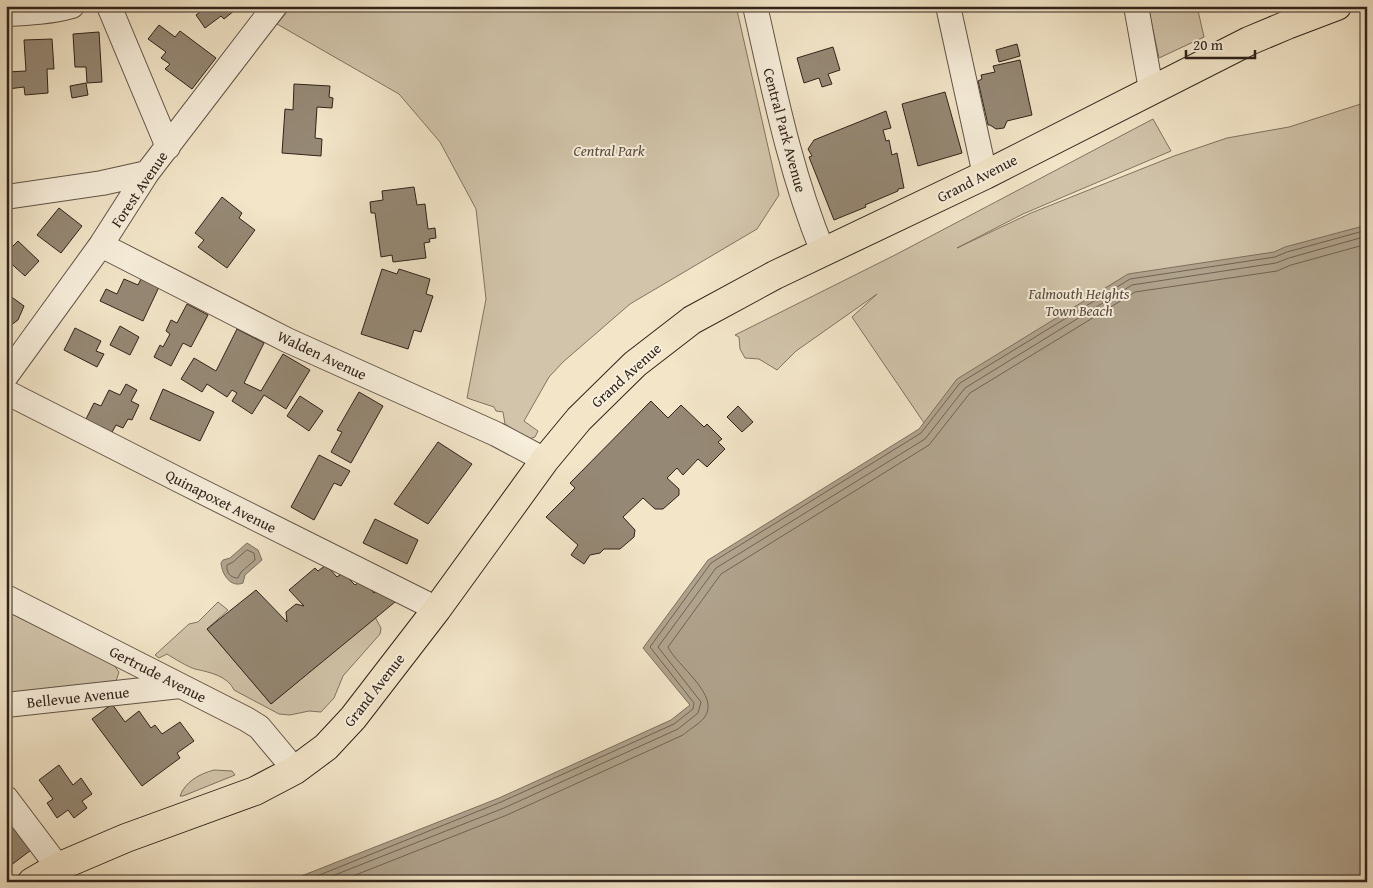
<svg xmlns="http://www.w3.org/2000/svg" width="1373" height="888" viewBox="0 0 1373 888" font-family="'Gentium Book Plus',serif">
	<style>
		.green { fill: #d1c4aa; stroke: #807462 }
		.water { fill: #b0a38d; stroke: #7d705f }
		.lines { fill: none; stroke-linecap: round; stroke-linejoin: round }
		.shore { stroke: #706354; stroke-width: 1 }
		.building { fill: #958874; stroke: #30231a }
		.minor-casing { stroke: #605446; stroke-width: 26 }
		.major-casing { stroke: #30231a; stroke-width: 30 }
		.minor { stroke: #f7eedb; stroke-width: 24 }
		.major { stroke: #f2e5c8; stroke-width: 28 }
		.labels { text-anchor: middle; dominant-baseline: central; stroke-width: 4; stroke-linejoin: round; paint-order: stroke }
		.street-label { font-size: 15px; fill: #30231a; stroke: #f7eedb }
		.park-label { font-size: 15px; font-style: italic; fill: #584b3e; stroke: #f7eedb }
	</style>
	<rect width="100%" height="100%" fill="#f2e5c8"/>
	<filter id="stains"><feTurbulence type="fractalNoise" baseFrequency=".004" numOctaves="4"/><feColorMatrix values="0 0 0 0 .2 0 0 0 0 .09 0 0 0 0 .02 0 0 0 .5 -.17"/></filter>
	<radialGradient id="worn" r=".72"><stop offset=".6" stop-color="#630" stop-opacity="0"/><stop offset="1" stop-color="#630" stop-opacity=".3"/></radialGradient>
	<path class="green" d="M292,6h444l43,189 -22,34 -127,75 -67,58 -14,15 -25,44 14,10 -3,6 -6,2 -24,-15 -2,-12 -7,-1 -2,-4 -27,-9 19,-99 -10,-90 -36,-67 -41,-48 -122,-70z
		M1148,6h49l7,31 -45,21z
		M1367,102v202l-415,160 -100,-147 25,-23 -81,57 -19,19 -18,-11 -14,-1 -5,-9 -1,-12 -4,-2 160,-80 258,-136 18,32 -148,63 -66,34 74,-35 143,-57 53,-18 62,-11z
		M218,602l10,8 -21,19 64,75 104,-87 6,11 -1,6 -37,42 -9,22 -13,14 -12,-1 -19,4 -11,-1 -45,-24c-6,-14 -25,-18 -39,-21 -5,-1 -22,-11 -28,-15l-8,4 -4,-3 34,-31 9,-2z
		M6,611l108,54 5,7 -3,9 -110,15z
		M214,770l18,1 3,4 -52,21h-3c5,-14 19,-22 34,-26z"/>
	<path class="water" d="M1367,225v657h-1076l13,-7 195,-77 172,-78 19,-15 -47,-57 65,-88 211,-131 38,-50 171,-105 146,-22 11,-5z
		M247,543l11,7 4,10 -17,15 -2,8c-12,5 -21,-8 -22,-20l2,-3 7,-2z"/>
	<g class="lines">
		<path class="shore" d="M247,550l7,3 1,7 -14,12 -3,6c-8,0 -12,-6 -11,-13l6,-3z
			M302,882l199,-80 173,-78 19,-15 1,-6 -44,-56 61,-84 210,-130 39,-50 170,-104 145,-22 12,-5 80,-22
			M317,882l187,-74 174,-79 20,-16 3,-11 -43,-55 58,-79 209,-129 40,-51 167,-103 144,-22 13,-5 78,-22
			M338,882l169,-67 176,-80c7,-6 16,-11 21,-17 18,-22 -28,-53 -36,-71l53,-73 208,-129 41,-52 165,-101 142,-21 14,-6 76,-21"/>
	</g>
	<path class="building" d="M208,6h32l-16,13 -3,-3 -16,12 -9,-13z
		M159,25l16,12 5,-6 36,27 -24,31 -27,-20 5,-5 -9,-6 5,-6 -18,-13z
		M99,32l3,50 -15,1 -1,-16h-11l-2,-33z
		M52,39l2,30h-7l1,24 -23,2 -1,-8 -16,2 -1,-17 19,-1 -2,-31z
		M1017,44l3,12 -21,6 -3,-12z
		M833,47l7,23 -12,4 4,10 -10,3 -3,-9 -15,5 -7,-25z
		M1020,60l12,55 -25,6 -3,7 -8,1 -6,-4h-2l-10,-44 4,-2 -1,-4 14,-3 -2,-6z
		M86,83l2,12 -16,3 -2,-12z
		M294,84l36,2 -1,11 4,1 -1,10 -15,-1 -2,31 7,1 -1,17 -39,-3 3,-44 8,1z
		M945,92l17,61 -44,13 -16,-62z
		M886,111l5,17 -8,2 3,11 3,-1 3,15 5,-2 7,35 -6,1v2l-33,14 1,2 -32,13 -25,-63 3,-1 -4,-7 6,-9z
		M414,187l3,18 8,-1 3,25 7,-1 1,10 -7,1 1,3 -6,1 2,15 -33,4 -1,-7 -11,2 -6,-44h-4l-1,-11 13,-2 -1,-9z
		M222,197l20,16 -3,5 16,12 -28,38 -29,-21 6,-7 -9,-7z
		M59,208l23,18 -21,27 -24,-18z
		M18,241l21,20 -14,15 -19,-17v-6z
		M382,269l15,5 2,-5 31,10 -4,15 7,2 -12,36 -7,-2 -6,19 -47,-15z
		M124,279l14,6 3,-6 18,8 -16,34 -43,-20 6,-12 11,5z
		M6,293l18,13 -6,14 -11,8z
		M187,304l21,11 -17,32 -8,-4 -12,23 -17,-9 6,-12 3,2 7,-13 -4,-3 5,-11 6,3z
		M120,326l19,11 -9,18 -20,-10z
		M75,328l26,13 -5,10 8,3 -7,13 -33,-17z
		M237,329l27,14 -20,40 17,8 22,-37 27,16 -24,39 -22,-14 -12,19 -20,-13 5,-8 -5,-3 -5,7 -20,-13 -5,8 -21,-13 13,-21 22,13z
		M126,384l11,6 -6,11 8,4 -7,15 -4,-1 -5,9 -7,-3 -5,9 -26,-13 9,-18 7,3 8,-16 11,5z
		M163,389l51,23 -14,29 -50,-22z
		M359,392l24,14 -32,57 -20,-11 11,-20 -5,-2z
		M300,396l23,15 -14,20 -22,-15z
		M651,401l17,17 13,-13 23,22 3,-3 15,15 -4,3 7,7 -18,18 -9,-8 -15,16 -6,-7 -10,10 12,11v6l-16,14h-8l-12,-11 -20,19 12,13 -1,7 -14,12h-16l-4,4 -10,2 -6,9 -13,-9 7,-10 -32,-28 29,-29 -5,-5z
		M738,406l15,16 -11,10 -15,-15z
		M438,442l34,22 -44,60 -34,-20z
		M319,455l31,16 -9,15 -7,-3 -20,37 -23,-13z
		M375,519l43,21 -11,24 -44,-21z
		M326,565l11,12 6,-4 12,12 7,-5 12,13 7,-6 14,15 -124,102 -64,-75 49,-39 31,32 -1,-10 10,-8 8,2 -15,-16 26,-22 3,3z
		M112,704l13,18 14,-11 12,17 4,-3 7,9 18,-12 14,19 -17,12 3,5 -38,28 -50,-67z
		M59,765l14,20 8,-7 11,16 -10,7 5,7 -13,10 -6,-8 -11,8 -10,-15 6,-4 -14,-19z
		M12,824l19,26 -25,19v-42z"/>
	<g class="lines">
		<g class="minor-casing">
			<path id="minor" d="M109,6l59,141
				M755,6c19,84 35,166 68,246
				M948,6l37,169
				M1136,6l15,83
				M6,14c22,-1 45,-2 66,-8
				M6,197l96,-14 45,-10
				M101,245l186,95 209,94 49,26
				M6,376l95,-131 46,-72 128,-167
				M6,392l175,89 256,128
				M6,597l240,122 13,8 36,43
				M6,705l174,-19
				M6,798l52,69"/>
		</g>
		<g class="major-casing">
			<path id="major" d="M32,882l26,-15 68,-29 129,-47 40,-21 31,-23 27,-29 84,-109 108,-149 34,-41 56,-55 57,-44 83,-45 210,-100 264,-134 38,-16 50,-19"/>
		</g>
		<use href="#minor" class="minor"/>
		<use href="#major" class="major"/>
	</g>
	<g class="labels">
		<g class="street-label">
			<text transform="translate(785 130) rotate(75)">Central Park Avenue</text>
			<text transform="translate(977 178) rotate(-27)">Grand Avenue</text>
			<text transform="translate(139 189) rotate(-56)">Forest Avenue</text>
			<text transform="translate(322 355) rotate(25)">Walden Avenue</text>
			<text transform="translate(626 375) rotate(-42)">Grand Avenue</text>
			<text transform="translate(221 501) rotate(27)">Quinapoxet Avenue</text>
			<text transform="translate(158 674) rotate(27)">Gertrude Avenue</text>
			<text transform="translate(374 690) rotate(-52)">Grand Avenue</text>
			<text transform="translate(78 697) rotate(-6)">Bellevue Avenue</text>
		</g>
		<g class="park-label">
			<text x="609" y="150">Central Park</text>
			<text x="1079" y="293">Falmouth Heights<tspan x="1079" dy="17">Town Beach</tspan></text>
		</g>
	</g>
	<rect width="1373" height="888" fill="none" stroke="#f2e5c8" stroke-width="25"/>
	<rect x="8" y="8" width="1358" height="873" fill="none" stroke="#30231a" stroke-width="2.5"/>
	<rect x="12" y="12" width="1348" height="863" fill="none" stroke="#30231a"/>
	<path d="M1186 50v8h69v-8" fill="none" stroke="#30231a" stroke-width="2.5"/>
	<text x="1193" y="50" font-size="15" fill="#30231a" stroke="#f7eedb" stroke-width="4" paint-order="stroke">20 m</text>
	<rect width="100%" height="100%" filter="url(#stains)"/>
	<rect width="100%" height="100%" fill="url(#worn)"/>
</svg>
